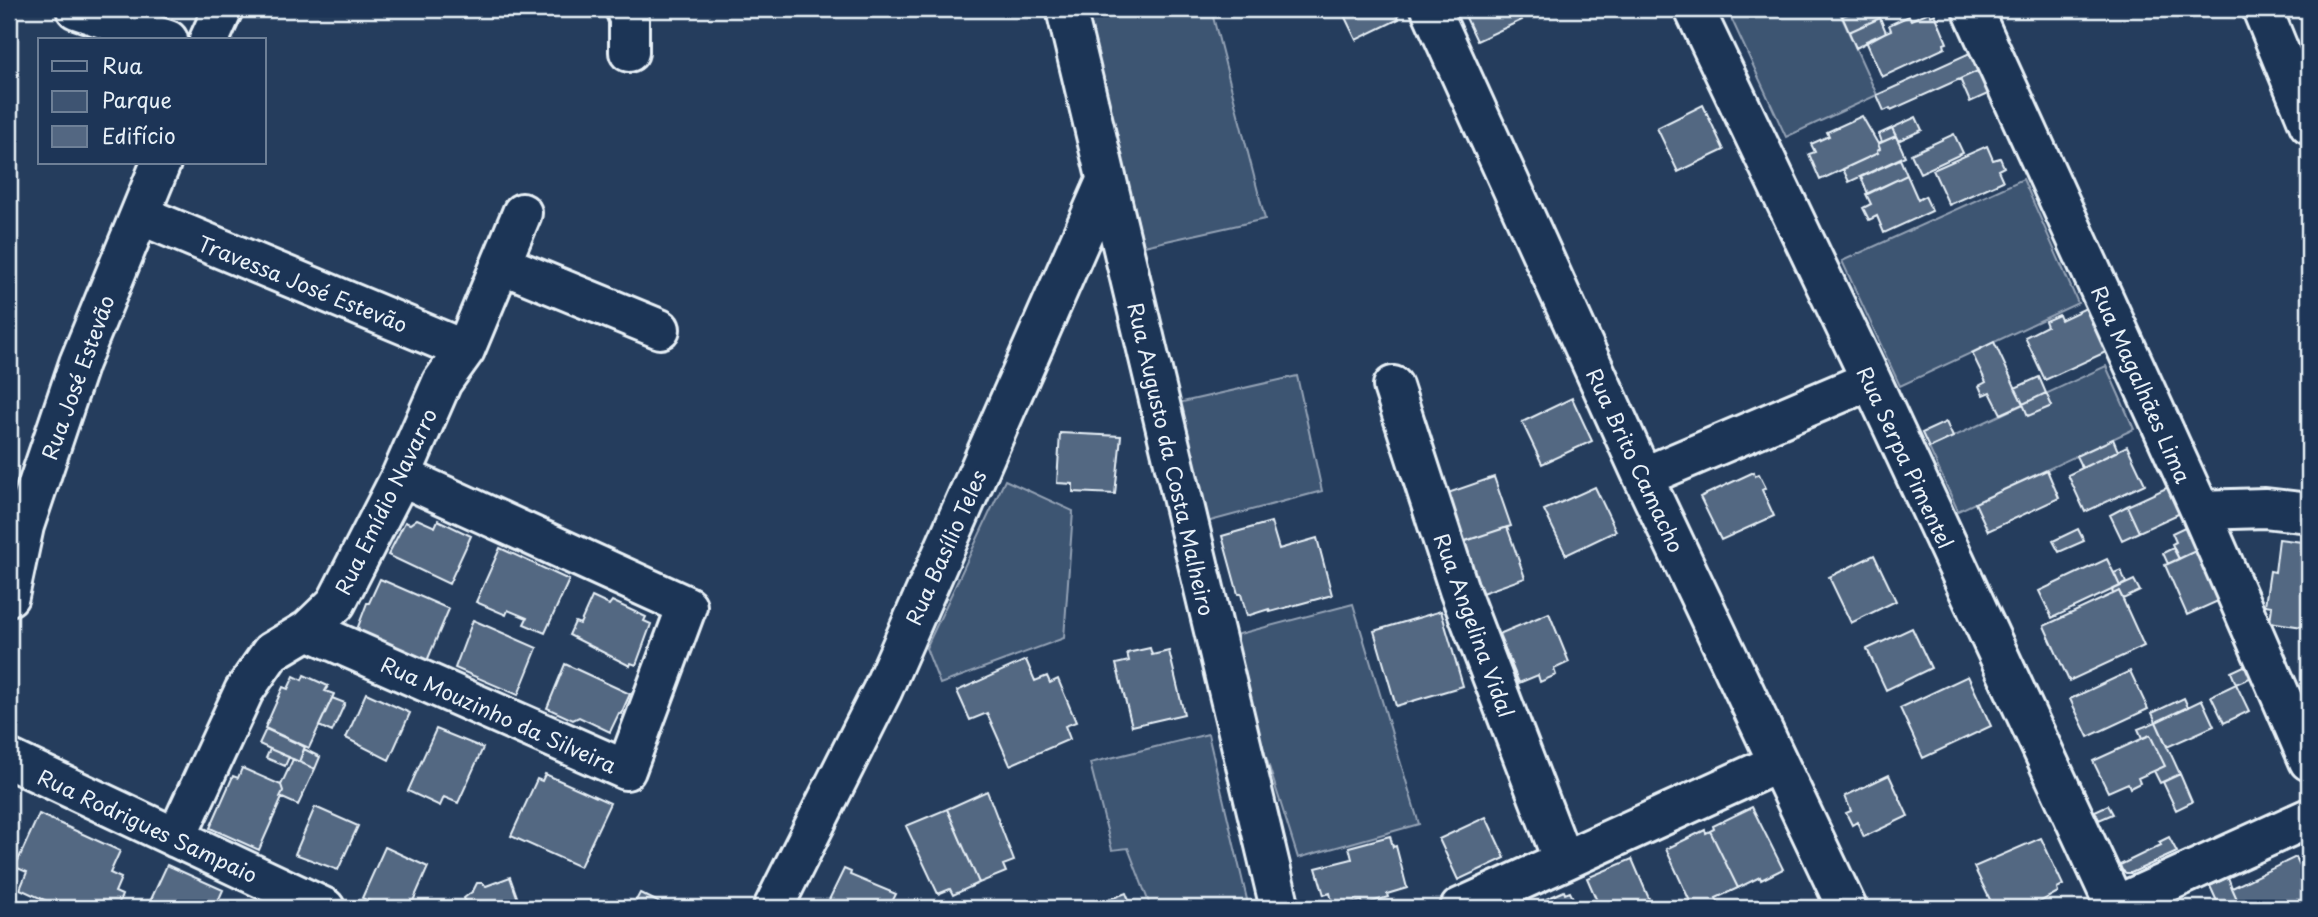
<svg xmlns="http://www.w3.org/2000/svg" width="2318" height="917" viewBox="0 0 2318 917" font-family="'Playpen Sans',sans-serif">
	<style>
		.green { fill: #3e5472; stroke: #93a2b5; stroke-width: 2 }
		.building { fill: #536782; stroke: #e8f1f8; stroke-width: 2 }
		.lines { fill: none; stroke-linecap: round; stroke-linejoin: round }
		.minor-casing { stroke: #e8f1f8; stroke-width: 44 }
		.minor { stroke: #1d3557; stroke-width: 38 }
		.labels { text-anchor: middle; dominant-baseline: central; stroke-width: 5; stroke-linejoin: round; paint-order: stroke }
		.street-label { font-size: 21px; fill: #e8f1f8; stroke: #1d3557 }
	</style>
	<rect width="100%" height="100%" fill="#253d5d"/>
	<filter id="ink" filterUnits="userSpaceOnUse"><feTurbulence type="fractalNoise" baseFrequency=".0143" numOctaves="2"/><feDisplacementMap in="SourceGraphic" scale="14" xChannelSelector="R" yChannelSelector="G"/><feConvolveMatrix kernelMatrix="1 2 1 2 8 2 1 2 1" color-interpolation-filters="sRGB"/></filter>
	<g filter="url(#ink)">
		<path class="green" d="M1083,9h128l54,210 -121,27z
			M1727,9h111l39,86 -91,42z
			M2023,179l55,124 -178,83 -58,-125z
			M2106,366l28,63 -176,82 -29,-63z
			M1297,376l25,115 -119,32 -25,-120z
			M1005,480l68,31 -9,127 -124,46 -14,-36z
			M1353,604l66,220 -121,34 -70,-221z
			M1208,734l41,174h-98l-23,-60 -16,2 -22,-87z"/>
		<path class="building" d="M1341,9h53l5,10 -43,21z
			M1462,9h55l5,11 -45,21z
			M1863,9h12l5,9 -31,14 -7,-16z
			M1929,12l2,4 4,-2 12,29 -3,1 1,4 -63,29 -16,-36 25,-11 -2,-5 20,-9 2,4z
			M1880,18l6,14 -30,16 -7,-16z
			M1972,52l8,18 -89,40 -1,-2 -6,3 -7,-16z
			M1980,70l10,23 -20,9 -10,-23z
			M1703,105l21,45 -46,22 -21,-44z
			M1862,116l16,28 2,5 -3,2 1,2 -58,27 -11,-26 6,-2 -4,-8 18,-8 -2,-4z
			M1916,117l6,13 -24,11 -6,-13z
			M1892,128l4,8 -14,6 -3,-8z
			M1954,134l9,19 -43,20 -9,-19z
			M1896,136l9,20 -56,26 -6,-13 35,-16 -1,-2 3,-2 -2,-5z
			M1987,146l6,14 7,-2 4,9 -6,3 5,11 -54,24 -16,-35z
			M1900,159l7,16 -39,19 -7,-17z
			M1907,175l11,25 7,-4 7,15 -48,22 -7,-17 -8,4 -6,-12 8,-4 -5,-10z
			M2088,307l20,44 -63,29 -20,-43 22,-11 -2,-5 14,-6 2,5z
			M1994,342l29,62 -22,10 -11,-22 -7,3 -4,-9 7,-4 -14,-29z
			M2039,377l7,16 -23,11 -8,-16z
			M2046,393l6,13 -24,10 -5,-12z
			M1572,398l20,43 -50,23 -20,-42z
			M1946,422l7,15 -24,11 -7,-15z
			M1060,433l61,3 -6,58 -42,-2v-8l-16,-1z
			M2113,439l5,12 -36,17 -6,-12z
			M2127,446l18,38 -60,28 -17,-37z
			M2047,470l12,28 -71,33 -13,-28z
			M1754,472l1,4 4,-2 7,14 -4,2 12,26 -53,24 -21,-43z
			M1494,477l17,49 -52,17 -17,-48z
			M2175,484l12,26 -48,22 -12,-26z
			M1595,487l21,44 -50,24 -22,-45z
			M2127,506l12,26 -17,8 -12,-25z
			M417,519l18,8 3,-7 33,16 -22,48 -61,-29 17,-33 5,2z
			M1271,522l8,27 38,-11 15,57 -62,17 -1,-3 -22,7 -6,-22h-3l-16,-58z
			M2193,523l11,24 -25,12 -7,-15 4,-2 -4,-9z
			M1507,527l18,51 -43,15 -19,-51z
			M2078,529l6,12 -25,11 -6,-11z
			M2279,539l30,4v85l-39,-6 2,-16 -7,-1 5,-34 5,1z
			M2204,547l23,50 -40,18 -22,-50z
			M500,548l69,32 -24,53 -21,-9 3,-6 -19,-8 -2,5 -30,-13z
			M2173,548l6,11 -11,5 -5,-11z
			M1874,555l22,46 -45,22 -22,-46z
			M2107,559l13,27 -68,32 -13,-27z
			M2121,570l5,13 -6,3 -6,-13z
			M380,579l69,30 -22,52 -67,-30 -2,-4 9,-24h2z
			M2134,580l6,11 -17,8 -4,-8 -6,3 -1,-4z
			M2119,591l25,55 -75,35 -25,-55z
			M592,597l17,8 3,-4 34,16 -2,4 7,3 -15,41 -5,-2 -1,3 -61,-31 6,-13 5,2z
			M1441,611l22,75 -67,20 -22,-75z
			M1549,613l20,49 -15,7 2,6 -16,7 -2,-7 -19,8 -20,-49z
			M473,620l64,28 -19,47 -63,-27z
			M1912,628l19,40 -45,22 -19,-41z
			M1150,648l2,7 17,-4 15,63 -52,12 -16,-62 13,-3 -2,-8z
			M1026,660l9,21 12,-5 3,7 8,-4 18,43 -11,4 5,13 -60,26 -23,-52 -17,7 -13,-29z
			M565,664l65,30 -9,20 -2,-1 -9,19 -31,-15 -6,3 -26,-12z
			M2246,665l6,12 -16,7 -5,-12z
			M2130,671l18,38 -60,28 -18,-38z
			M304,675l24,11 -3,5 9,3 -25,54 -44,-20 18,-41 5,2 6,-13 8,4z
			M1968,676l23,50 -68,32 -23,-50z
			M2236,684l13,27 -25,12 -13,-27z
			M366,693l44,20 -21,47 -43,-22z
			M332,698l13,5 -13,29 -13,-6z
			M2184,698l4,9 -32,15 -4,-9z
			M2202,700l12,26 -47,21 -11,-25z
			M2156,722l24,52 -20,9 -6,-12 11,-5 -15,-31 -8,3 -4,-9z
			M266,729l39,18 -6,15 -40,-18z
			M436,729l47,19 -25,55 -14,-6 -4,9 -32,-15z
			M2150,735l15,31 -27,12 2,5 -10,5 -2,-5 -20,9 -15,-31z
			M270,749l19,8 -4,9 -19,-8z
			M304,749l16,8 -5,12 -16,-7z
			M293,759l22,10 -17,36 -18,-8 3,-6 -2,-6z
			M242,768l39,17 2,6 -3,6 2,1 -23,52 -49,-22 23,-52 5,2z
			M545,774l65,29 -30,64 -69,-31 26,-57 5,2z
			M2180,774l12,28 -16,8 -13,-28z
			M1889,775l19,41 -44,21 -7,-15 -5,3 -6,-12 5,-2 -6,-15z
			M987,791l27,70 -11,4 3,7 -27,11 -32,-74z
			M2108,805l5,9 -14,6 -4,-9z
			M315,807l43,19 -20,44 -43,-16z
			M1752,807l31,62 -22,11 -1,-3 -22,11 -28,-57 4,-2 -1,-3z
			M947,809l32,74 -26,12 -3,-6 -12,5 -32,-68z
			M39,814l81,37 -10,22 11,5 -6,14 7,3 -5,13h-55l-42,-19 7,-17 -12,-5z
			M1486,817l19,41 -47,22 -19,-41z
			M1705,830l1,3 4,-2 28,57 -22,10 2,4 -14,6h-11l-27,-59z
			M1390,836l3,11 3,-1 11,42 -20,6 1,3 -25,8 -1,-4 -28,7 -4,-15 -6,2 -8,-27 36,-9 -3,-12z
			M2169,837l8,15 -46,21h-5l-4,-3 -2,-5 41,-20 -2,-3z
			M2041,838l22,47 -6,3 1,4 -29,16h-35l-20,-41z
			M385,847l43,20 -18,41h-26l-22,-10z
			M2296,857l13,28v23h-68l-9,-20z
			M1632,859l21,49h-53l-13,-30z
			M167,865l56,25 -8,18h-68z
			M844,869l7,3 -1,3 46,19 -7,14h-64z
			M510,877l11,31h-54l-3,-10 9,-7 4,-8h5l4,3z
			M2228,877l4,11 9,20h-21l-10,-22z
			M1564,891l1,3 5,-2 8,16 -50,-1z
			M640,893l30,15h-38z
			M1126,893l6,15h-35v-4z"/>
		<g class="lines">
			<g class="minor-casing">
				<path id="minor" d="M76,9l92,31
					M625,9l4,10v33
					M1066,9l214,899
					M1431,9l212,468 204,431
					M1694,9l177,371 244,526
					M1972,9l228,501 109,251
					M2262,9l47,115
					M209,40l14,-31
					M140,215l325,135
					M501,264l159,65
					M1393,386l66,204 104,271
					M1643,477l228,-97
					M2200,510l65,-2 44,5
					M9,596l15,-70 55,-163 82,-200
					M308,630l318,140 61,-164 -286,-130
					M9,759l316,149
					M176,838l68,-147 27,-39 37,-22 28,-27 65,-127 41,-94 23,-32 57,-137
					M773,908l109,-217 224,-510
					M1460,908l318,-145
					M2110,908l199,-90"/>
			</g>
			<use href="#minor" class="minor"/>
		</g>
	</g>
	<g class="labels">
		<g class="street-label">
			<text transform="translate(303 283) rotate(22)">Travessa José Estevão</text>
			<text transform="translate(77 377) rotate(-70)">Rua José Estevão</text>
			<text transform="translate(2142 384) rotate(66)">Rua Magalhães Lima</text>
			<text transform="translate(1906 457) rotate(65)">Rua Serpa Pimentel</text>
			<text transform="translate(1172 459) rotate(77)">Rua Augusto da Costa Malheiro</text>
			<text transform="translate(1636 460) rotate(65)">Rua Brito Camacho</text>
			<text transform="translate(385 501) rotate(-64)">Rua Emídio Navarro</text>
			<text transform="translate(945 547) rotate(-66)">Rua Basílio Teles</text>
			<text transform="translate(1475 625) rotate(70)">Rua Angelina Vidal</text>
			<text transform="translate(499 714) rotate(24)">Rua Mouzinho da Silveira</text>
			<text transform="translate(148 825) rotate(25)">Rua Rodrigues Sampaio</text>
		</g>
	</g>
	<rect width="2318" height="917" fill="none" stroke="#1d3557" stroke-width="35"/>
	<rect x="18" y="18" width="2283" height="882" fill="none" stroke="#e8f1f8" stroke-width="2.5" filter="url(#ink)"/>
	<rect x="38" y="38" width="228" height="126" fill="#1d3557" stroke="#6e8097" stroke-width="2"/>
	<rect x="52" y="61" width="35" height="10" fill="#1d3557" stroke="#6e8097" stroke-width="2"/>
	<text x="102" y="74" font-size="21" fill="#e8f1f8">Rua</text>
	<rect x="52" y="91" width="35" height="21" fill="#3e5472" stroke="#6e8097" stroke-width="2"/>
	<text x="102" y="108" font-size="21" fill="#e8f1f8">Parque</text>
	<rect x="52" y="126" width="35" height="21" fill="#536782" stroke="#6e8097" stroke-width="2"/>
	<text x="102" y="144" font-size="21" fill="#e8f1f8">Edifício</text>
</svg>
